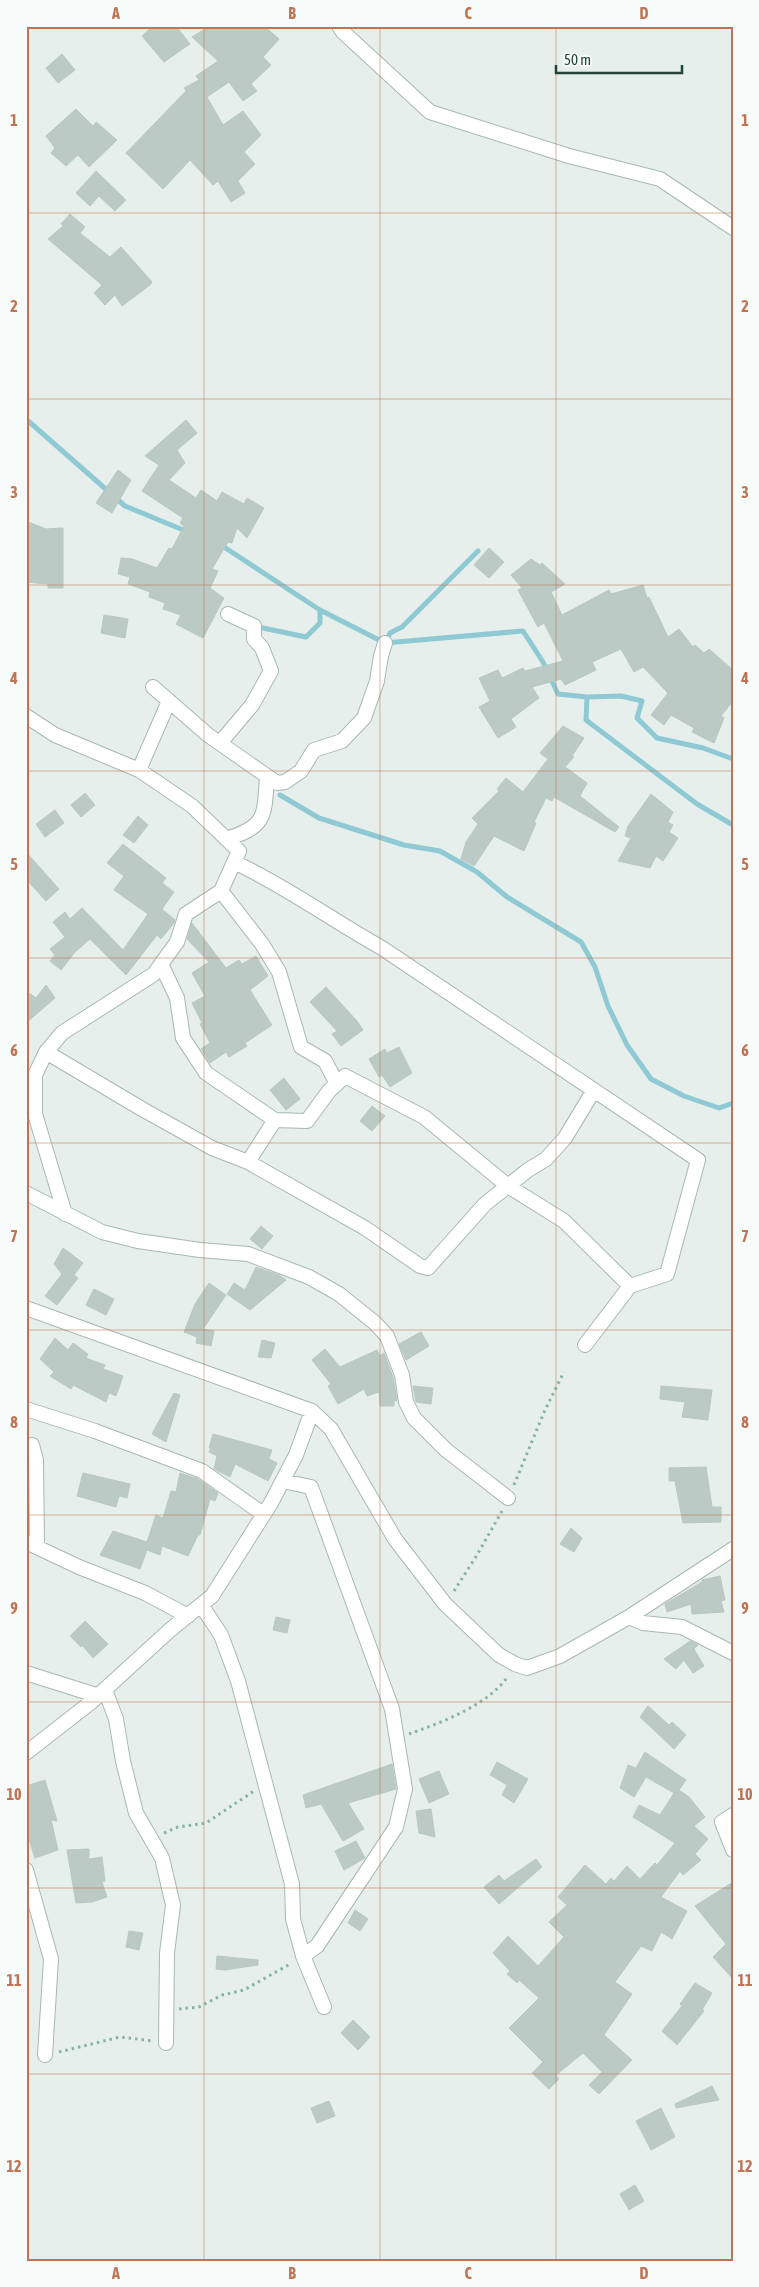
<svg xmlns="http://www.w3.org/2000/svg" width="759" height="2287" viewBox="0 0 759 2287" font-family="'Asap Condensed',sans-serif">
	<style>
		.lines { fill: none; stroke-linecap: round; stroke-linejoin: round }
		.stream { stroke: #8ec9d4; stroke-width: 5 }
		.building { fill: #bbcac4; stroke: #b8c9c2 }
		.minor-casing { stroke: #a8b8b2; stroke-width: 16 }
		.path { stroke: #86b3a5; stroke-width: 3; stroke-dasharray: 2.5 4; stroke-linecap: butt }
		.minor { stroke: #fff; stroke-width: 14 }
		.grid { fill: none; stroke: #c07456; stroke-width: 1; stroke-opacity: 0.55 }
		.neatline { fill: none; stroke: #c07456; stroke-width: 2 }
		.grid-label { font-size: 16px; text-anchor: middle; font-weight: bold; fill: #c07456 }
	</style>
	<rect width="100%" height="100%" fill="#e6efeb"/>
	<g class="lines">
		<path class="stream" d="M26,419l99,87 63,26
			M221,545l99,65 65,33 138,-12 20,31 15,32 29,3 -1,23 111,84 36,21
			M263,628l43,9 14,-14v-13
			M386,642l4,-9 12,-6 76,-76
			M587,697l34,-1 21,5 -5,17 20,20 46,10 30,11
			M280,795l39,23 85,27 36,6 37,21 30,25 74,45 14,25 13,39 19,39 24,34 33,17 35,12 14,-5"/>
	</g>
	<path class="building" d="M153,26h23l14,18 -26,18 -22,-26z
		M210,26h54l15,13 -16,18 8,8 -20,19 6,7 -14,10 -14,-19 -22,15 16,28 20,-14 18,24 -17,17 11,12 -17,17 7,12 -14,9 -13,-21 -5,4 -23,-25 -27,29 -37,-36 60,-62 -2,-3 15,-8 -3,-4 22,-15 -26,-24z
		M62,54l13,16 -17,13 -12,-15z
		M76,109l17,17 3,-4 21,18 -28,27 -11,-12 -12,11 -15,-13 4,-5 -9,-12z
		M96,171l30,29 -11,11 -16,-15 -9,10 -14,-13z
		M70,214l15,13 -5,6 30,24 11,-10 31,35 -2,3 -28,21 -7,-11 -10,10 -11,-12 8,-8 -54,-46 15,-13 -2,-2z
		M186,420l11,13 -20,17 8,13 -16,17 27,18 5,-8 16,11 5,-9 22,12 3,-6 17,10 -17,30 -10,-10 -5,15 -4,-1 -16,27 6,2 -8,17 14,10 -21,40 -27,-14 5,-9 -18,-6 2,-6 -16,-6 1,-5 -22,-8 2,-7 -12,-3 3,-16 11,1 25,9 12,-20 3,1 12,-23 -4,-3 3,-5 -41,-27 17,-26 -14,-9z
		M118,470l13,10 -19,33 -16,-10z
		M26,521l20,8 17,-1v60h-15v-4l-22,-2z
		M489,548l15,14 -15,16 -15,-13z
		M531,559l9,6 2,-2 23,21 -14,8 11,23 47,-25 2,4 32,-9 4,13 2,-1 19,40 11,-8 14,18 2,-2 9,8 5,-4 24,21v31l-12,15 3,2 -10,25 -22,-11 2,-4 -23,-13 -7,10 -13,-10 17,-22 -25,-26 -9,5 -13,-23 -29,13 4,8 -31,15 -4,-6 -29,8 7,11 -28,21 5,8 -18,11 -19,-31 11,-6 -11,-23 19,-8 4,8 21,-10 2,3 38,-10 -19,-38 -6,4 -20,-37 4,-2 -11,-13z
		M104,615l24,4 -3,19 -24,-5z
		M563,726l21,12 -12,18 2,1 -9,10 22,16 -7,13 39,31 -4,5 -61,-35 -2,4 -6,-3 -12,24 2,1 -12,28 -30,-15 -20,30 -13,-7 5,-17 12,-18 -6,-6 27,-27 -2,-2 9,-11 17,14 25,-33 -8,-6z
		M85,793l10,12 -14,12 -10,-12z
		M651,794l22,18 -5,10 5,3 -4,7 9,6 -15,23 -7,-5 -6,12 -32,-7 13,-23 -6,-2 3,-10z
		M55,810l9,13 -19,14 -9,-13z
		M138,816l10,9 -14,18 -11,-8z
		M123,844l43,34 -4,5 12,9 -12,17 13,11 -1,3 -13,16 -4,-4 -31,40 -36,-36 -15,13 -14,18 -11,-9 5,-6 -5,-6 15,-12 -12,-15 12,-10 5,7 12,-11 41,42 25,-36 -34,-24 10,-14 -17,-13z
		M26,852l33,37 -13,12 -20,-22z
		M192,923l34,45 13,-8 3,4 14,-8 12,20 -18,14 22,35 -27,18 2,3 -18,11 -3,-5 -16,11 -9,-14 9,-6 -10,-19 2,-1 -10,-20 13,-7 -13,-23 17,-11 -22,-23z
		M46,985l9,13 -29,25v-32l10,7z
		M326,987l31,34 6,9 -22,16 -9,-12 5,-3 -27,-29z
		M399,1047l13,26 -22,14 -8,-12 -3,2 -10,-18 16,-10 2,4z
		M284,1078l16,21 -14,11 -16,-20z
		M372,1106l13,10 -13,15 -12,-10z
		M261,1226l12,10 -11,13 -12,-10z
		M63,1248l20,15 -9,12 4,3 -21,27 -12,-9 17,-22 -8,-10z
		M256,1267l23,8 7,5 -36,30 -23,-16 7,-11 11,7z
		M209,1283l17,12 -23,34 11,2 -3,15 -15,-3 1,-6 -13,-5 11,-28z
		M94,1289l20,10 -8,16 -20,-10z
		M421,1332l8,14 -23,14 -7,-16z
		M55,1338l13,12 5,-7 15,11 -2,4 19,7 -2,4 20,7 -7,20 -7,-3 -3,9 -33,-17 -2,4 -21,-13 4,-4 -14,-13z
		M262,1340l13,3 -4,15 -13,-1z
		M325,1349l15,18 37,-17 3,6 4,-3 9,24 4,24 -3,-1v6h-14l-1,-14 -12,4 -3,-7 -26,15 -10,-18 3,-2 -19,-24z
		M413,1386l20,2 -2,16 -15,-2z
		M661,1386l51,4 -4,30 -26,-3 3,-15 -25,-3z
		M174,1393l6,2 -14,47 -14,-8z
		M213,1434l59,16 -3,9 8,4 -9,18 -33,-17 -5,13 -16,-8 3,-13 -8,-4 2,-4h-2z
		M706,1467l6,40h9v15l-38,1 -8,-42h-6v-13z
		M83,1473l47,11 -3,14 -8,-2 -3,11 -39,-11z
		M180,1473l18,6 20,14 -3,8 -5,-2 -10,36h-2l-10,21 -26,-10 -2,9 -13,-5 -7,19 -40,-14 13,-24 34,11 9,-27 7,3 8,-27 5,1z
		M571,1528l11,10 -8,14 -14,-8z
		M720,1576l5,24 -4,1 3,11 -32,2 -1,-10 -24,8 -2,-8 37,-22v-2z
		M276,1617l14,3 -3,13 -14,-3z
		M85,1621l23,23 -15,14 -11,-13 -1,2 -11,-11z
		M690,1641l8,4 -4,4 10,17 -11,7 -9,-13 -8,9 -12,-10z
		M648,1706l21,19 3,-3 14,13 -12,14 -34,-32z
		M645,1752l41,28 -7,10 10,7 16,20 -11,9 14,13 -13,15 6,6 -18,15 -3,-4 -19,26 26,14 -15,28 -11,-7 -9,19 -11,-5 -26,36 17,12 -28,41 28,25 -33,34 -10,-9 13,-13 -19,-19 -27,22 3,4 -10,10 -17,-16 11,-11 -34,-34 30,-30 -20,-18 -2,3 -10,-9 3,-3 -17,-18 15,-17 30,30 26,-29 -15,-15 18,-17 -9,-8 27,-32 21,19 5,-6 3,3 13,-15 13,13 15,-16 2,2 18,-22 -42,-26 6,-12 21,10 14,-22 -28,-16 -12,20 -14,-9 8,-23 8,3z
		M497,1762l31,17 -14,24 -12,-8 5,-10 -17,-10z
		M392,1764l4,25 -48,14 16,26 -21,12 -22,-37 -15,4 -3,-13z
		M439,1771l10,23 -20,9 -10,-24z
		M45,1780l12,41 -6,-1 7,30 -23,8 -9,-28v-44z
		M431,1809l4,28 -16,-4 -3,-22z
		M356,1841l9,17 -21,12 -9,-19z
		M89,1849v10l13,-2 3,24 -3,1 5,15 -15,5 -16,1 -9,-53z
		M536,1859l6,8 -43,37 -15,-17 15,-12 5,6z
		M733,1882v97l-20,-22 13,-13 -31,-38z
		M355,1910l13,9 -8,12 -12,-8z
		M129,1931l14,2 -4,17 -13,-3z
		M217,1956l41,4v5l-33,5 -9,-1z
		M695,1983l17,10 -10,17 2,1 -27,34 -15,-14 20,-25 -2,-2z
		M353,2020l17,17 -12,13 -17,-17z
		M712,2086l7,14 -43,8 -1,-4z
		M329,2101l6,15 -18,7 -6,-15z
		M661,2108l14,29 -24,13 -15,-29z
		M635,2185l9,16 -15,9 -9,-16z"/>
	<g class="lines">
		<g class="minor-casing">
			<path id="minor" d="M339,26l4,6 87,80 139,44 91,23 73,49
				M153,687l55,48 69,48 8,-1 16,-11 13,-21 28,-9 22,-23 13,-37 4,-25 4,-13
				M26,716l29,19 84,35
				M220,743l32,-38 19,-34 -9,-23 -8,-9v-13l-26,-12
				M226,839c42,-13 38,-24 41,-63
				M236,863c51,24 96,57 146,85l316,212 -31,114 -37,12
				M221,891l41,53 17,28 22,75 24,14 12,23
				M161,964l16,34 6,40 23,35 69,47 -27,42
				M46,1052l96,57 70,39 36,14 117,66 55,38 8,2 57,-64 43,-34 18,-11 19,-21 29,-48
				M275,1120l32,1 22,-30 16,-15 79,41 84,69 56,35 66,65 -45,59
				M26,1193l76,39 36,9 62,9 48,4 61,23 30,17 36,29 12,13 15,39 4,27 8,16 32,32 62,48
				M65,1214l-30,-100v-39l11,-23 16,-19 92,-59 23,-32 9,-28 35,-23 18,-40 -47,-45 -53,-36 30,-69
				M26,1308l286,103 19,18 64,110 50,65 54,51 16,9 12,4 33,-12 69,-39 104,-68
				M26,1409l69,22 107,40 61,43
				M32,1445l4,15 1,87
				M283,1481l28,6 81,222 13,80 -9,38 -79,119 -14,10
				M26,1542l53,25 66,26 43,23
				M201,1605l20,30 17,46 54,203 1,35 10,37 21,51
				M629,1617l14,6 39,4 51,26
				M26,1673l73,23
				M105,1690l11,29 7,42 13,52 26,45 11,47 -6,48 -1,90
				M26,1753l64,-50 80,-73 42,-34 59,-93 25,-48 16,-44
				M733,1815l-11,7 11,28
				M26,1870l25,89 -6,96"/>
		</g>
		<path class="path" d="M514,1485l31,-75 19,-38
			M454,1591l23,-36 25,-44
			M409,1734c31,-11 80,-29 99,-58
			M164,1833l14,-6 28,-4 48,-32
			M179,2009l20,-2 23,-12 22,-5 46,-26
			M59,2052l61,-15 33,4"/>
		<use href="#minor" class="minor"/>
	</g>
	<path class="grid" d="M204,26v2235M380,26v2235M556,26v2235M26,213h707M26,399h707M26,585h707M26,771h707M26,958h707M26,1143h707M26,1330h707M26,1515h707M26,1702h707M26,1888h707M26,2074h707"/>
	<rect width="759" height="2287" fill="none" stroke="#f7fbf9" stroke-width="55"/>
	<path d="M556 65v8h126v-8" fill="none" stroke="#24423a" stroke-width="2.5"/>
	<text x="564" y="65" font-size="15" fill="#24423a" stroke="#f7fbf9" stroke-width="4" paint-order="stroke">50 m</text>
	<rect x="28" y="28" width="704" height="2232" class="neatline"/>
	<g class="grid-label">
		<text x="116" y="19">A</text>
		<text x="292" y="19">B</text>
		<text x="468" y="19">C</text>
		<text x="644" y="19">D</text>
		<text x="14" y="126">1</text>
		<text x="745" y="126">1</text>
		<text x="14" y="312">2</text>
		<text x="745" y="312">2</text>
		<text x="14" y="498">3</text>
		<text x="745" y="498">3</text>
		<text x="14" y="684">4</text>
		<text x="745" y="684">4</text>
		<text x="14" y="870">5</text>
		<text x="745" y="870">5</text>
		<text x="14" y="1056">6</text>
		<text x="745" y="1056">6</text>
		<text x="14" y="1242">7</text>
		<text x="745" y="1242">7</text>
		<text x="14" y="1428">8</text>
		<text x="745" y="1428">8</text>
		<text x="14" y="1614">9</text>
		<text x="745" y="1614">9</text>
		<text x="14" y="1800">10</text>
		<text x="745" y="1800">10</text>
		<text x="14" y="1986">11</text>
		<text x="745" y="1986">11</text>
		<text x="14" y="2172">12</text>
		<text x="745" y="2172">12</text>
		<text x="116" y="2279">A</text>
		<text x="292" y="2279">B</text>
		<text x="468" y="2279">C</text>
		<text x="644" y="2279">D</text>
	</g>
</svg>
